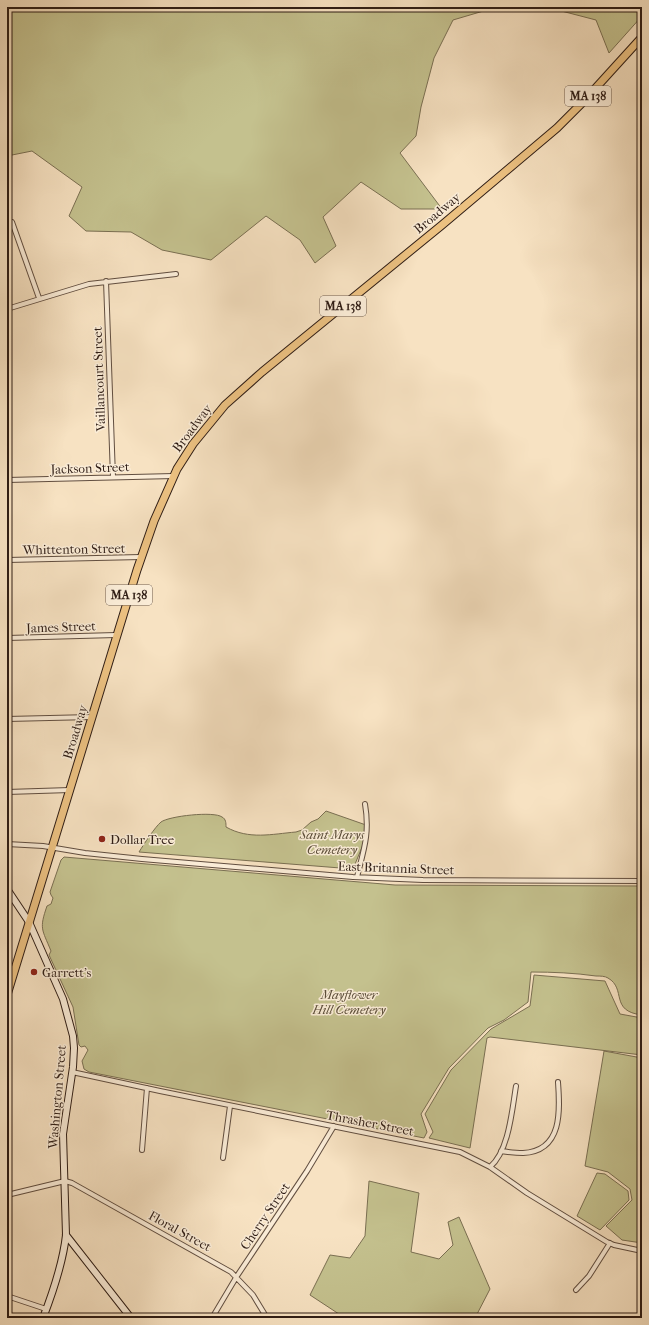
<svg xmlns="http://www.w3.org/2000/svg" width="649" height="1325" viewBox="0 0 649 1325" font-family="'IM FELL French Canon',serif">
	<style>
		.green { fill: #c4c18e; stroke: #7a6f52 }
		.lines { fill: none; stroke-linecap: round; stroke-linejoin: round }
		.street-casing { stroke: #614e40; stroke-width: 6 }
		.secondary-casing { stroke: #2f1d15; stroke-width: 8 }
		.primary-casing { stroke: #2f1d15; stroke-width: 9 }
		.street { stroke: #faecd7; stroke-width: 4 }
		.secondary { stroke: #faecd7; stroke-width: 6 }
		.primary { stroke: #ecc181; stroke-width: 7 }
		.poi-dot { fill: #8f2418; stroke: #faecd7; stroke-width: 1.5 }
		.labels { text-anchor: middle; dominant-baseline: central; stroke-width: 3; stroke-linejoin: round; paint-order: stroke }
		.shield { fill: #faecd7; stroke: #6c5b4f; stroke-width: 1 }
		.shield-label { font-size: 12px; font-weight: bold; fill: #2f1d15 }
		.street-label { font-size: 13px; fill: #2f1d15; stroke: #faecd7 }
		.park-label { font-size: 13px; font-style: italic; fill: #5c4e39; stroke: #faecd7 }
		.poi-label { font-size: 13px; fill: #2f1d15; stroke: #faecd7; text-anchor: start }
	</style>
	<rect width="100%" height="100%" fill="#f7e2c2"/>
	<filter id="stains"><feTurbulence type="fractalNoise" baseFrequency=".005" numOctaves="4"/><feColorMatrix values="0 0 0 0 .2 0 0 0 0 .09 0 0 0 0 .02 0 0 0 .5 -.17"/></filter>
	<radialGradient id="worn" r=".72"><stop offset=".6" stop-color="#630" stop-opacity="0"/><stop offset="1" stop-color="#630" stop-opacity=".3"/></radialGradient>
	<path class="green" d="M7,7h490l-44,13 -19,38 -13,49 -5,29 -16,17 42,56h-41l-40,-27 -38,35 13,29 -21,17 -15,-23 -34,-24 -55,44 -49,-10 -31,-18 -45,-1 -17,-15 13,-29 -50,-36 -25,5z
		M546,7h96v9l-33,37 -13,-33z
		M326,811l40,14 -1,15 -12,29 -214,-17c5,-8 16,-25 22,-30 8,-6 53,-11 61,-5 4,2 4,6 4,10 23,13 46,7 70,5l6,-2 9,-8 7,-3z
		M64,857l331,28 247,1v129c-33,-4 -15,-26 -34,-37 -3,-2 -8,-2 -12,-2 -21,-3 -43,-4 -65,-4l-3,30 -24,18 -16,8 -39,40 -28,46 6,18 -3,6 -335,-66 -5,-3 -2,-8 6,-11 -3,-4 -4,1 -2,-2 -6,-38 -24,-52 2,-4c-9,-22 -12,-22 -4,-45l4,-2 2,-6 -2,-3 -1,-3 11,-32z
		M534,975l71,6 15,33 22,4v37l-152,-18 -3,1 -17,110 -41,-10 4,-6 -8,-18 26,-44 40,-41 39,-23z
		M604,1051l38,7v185l-20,-3 -16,-14 26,-26 -2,-11 -22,-17 -23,-6z
		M597,1173l8,1 23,17 1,9 -29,30 -23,-14z
		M369,1181l50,12 -8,59 28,7 14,-14 -5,-23 11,-5 31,72 -15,29h-130l-35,-23 20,-40 20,3 15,-22z"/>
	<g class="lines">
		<g class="street-casing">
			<path id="street" d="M7,224l5,-2 27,76
				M106,281l7,196
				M7,309l82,-25 87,-10
				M7,480l167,-4
				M7,560l134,-3
				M7,638l109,-3
				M7,719l85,-2
				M7,792l63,-2
				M7,844l36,2 42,7 57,6 211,18 70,3 219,1
				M357,877c7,-28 13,-44 8,-73
				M72,1072l88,19 300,61 30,15 37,26 80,49 7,3 28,6
				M142,1150l5,-62
				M501,1151c7,1 15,2 22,2 40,-2 37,-43 35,-71
				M223,1158l7,-52
				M490,1167c19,-16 22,-57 26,-81
				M7,1195l58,-14 7,2 159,89 22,23 14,23
				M576,1290l13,-14 21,-33
				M7,1296l39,13
				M212,1318l25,-42 70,-105 27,-45"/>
		</g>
		<g class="secondary-casing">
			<path id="secondary" d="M7,889l22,33 34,77 10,37 1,12 -1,19 -10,67 3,101c-3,28 -13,57 -23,83
				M66,1235l65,83"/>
		</g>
		<g class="primary-casing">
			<path id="primary" d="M7,995l130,-425 17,-49 23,-52 16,-25 32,-39 37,-33 180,-147 115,-97 25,-25 60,-66"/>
		</g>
		<use href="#street" class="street"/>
		<use href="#secondary" class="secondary"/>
		<use href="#primary" class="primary"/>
	</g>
	<g class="poi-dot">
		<circle cx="102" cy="839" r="4"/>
		<circle cx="34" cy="972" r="4"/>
	</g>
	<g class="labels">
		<g class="shield">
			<rect x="565" y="86" width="46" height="20" rx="3"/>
			<rect x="320" y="296" width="46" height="20" rx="3"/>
			<rect x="106" y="585" width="46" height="20" rx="3"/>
		</g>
		<g class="shield-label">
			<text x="588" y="96">MA 138</text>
			<text x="343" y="306">MA 138</text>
			<text x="129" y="595">MA 138</text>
		</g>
		<g class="street-label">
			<text transform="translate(437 213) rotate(-40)">Broadway</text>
			<text transform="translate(99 379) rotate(-92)">Vaillancourt Street</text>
			<text transform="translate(192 428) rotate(-53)">Broadway</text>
			<text transform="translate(90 468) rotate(-2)">Jackson Street</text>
			<text transform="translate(74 549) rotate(-1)">Whittenton Street</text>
			<text transform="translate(61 627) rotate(-2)">James Street</text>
			<text transform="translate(75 732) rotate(-73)">Broadway</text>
			<text transform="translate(396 868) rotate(2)">East Britannia Street</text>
			<text transform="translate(57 1097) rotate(-85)">Washington Street</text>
			<text transform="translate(370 1123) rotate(11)">Thrasher Street</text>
			<text transform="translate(265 1216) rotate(-56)">Cherry Street</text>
			<text transform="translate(180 1231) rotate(29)">Floral Street</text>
		</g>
		<g class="park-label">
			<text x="332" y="834">Saint Marys<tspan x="332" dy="15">Cemetery</tspan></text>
			<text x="349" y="994">Mayflower<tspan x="349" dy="15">Hill Cemetery</tspan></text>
		</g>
		<g class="poi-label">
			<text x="110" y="839">Dollar Tree</text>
			<text x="42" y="972">Garrett's</text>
		</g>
	</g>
	<rect width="649" height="1325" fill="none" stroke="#f7e2c2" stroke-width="24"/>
	<rect x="8" y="8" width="633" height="1309" fill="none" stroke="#2f1d15" stroke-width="2"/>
	<rect x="12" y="12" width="625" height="1301" fill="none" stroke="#2f1d15"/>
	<rect width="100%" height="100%" filter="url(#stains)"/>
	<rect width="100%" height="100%" fill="url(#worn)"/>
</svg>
